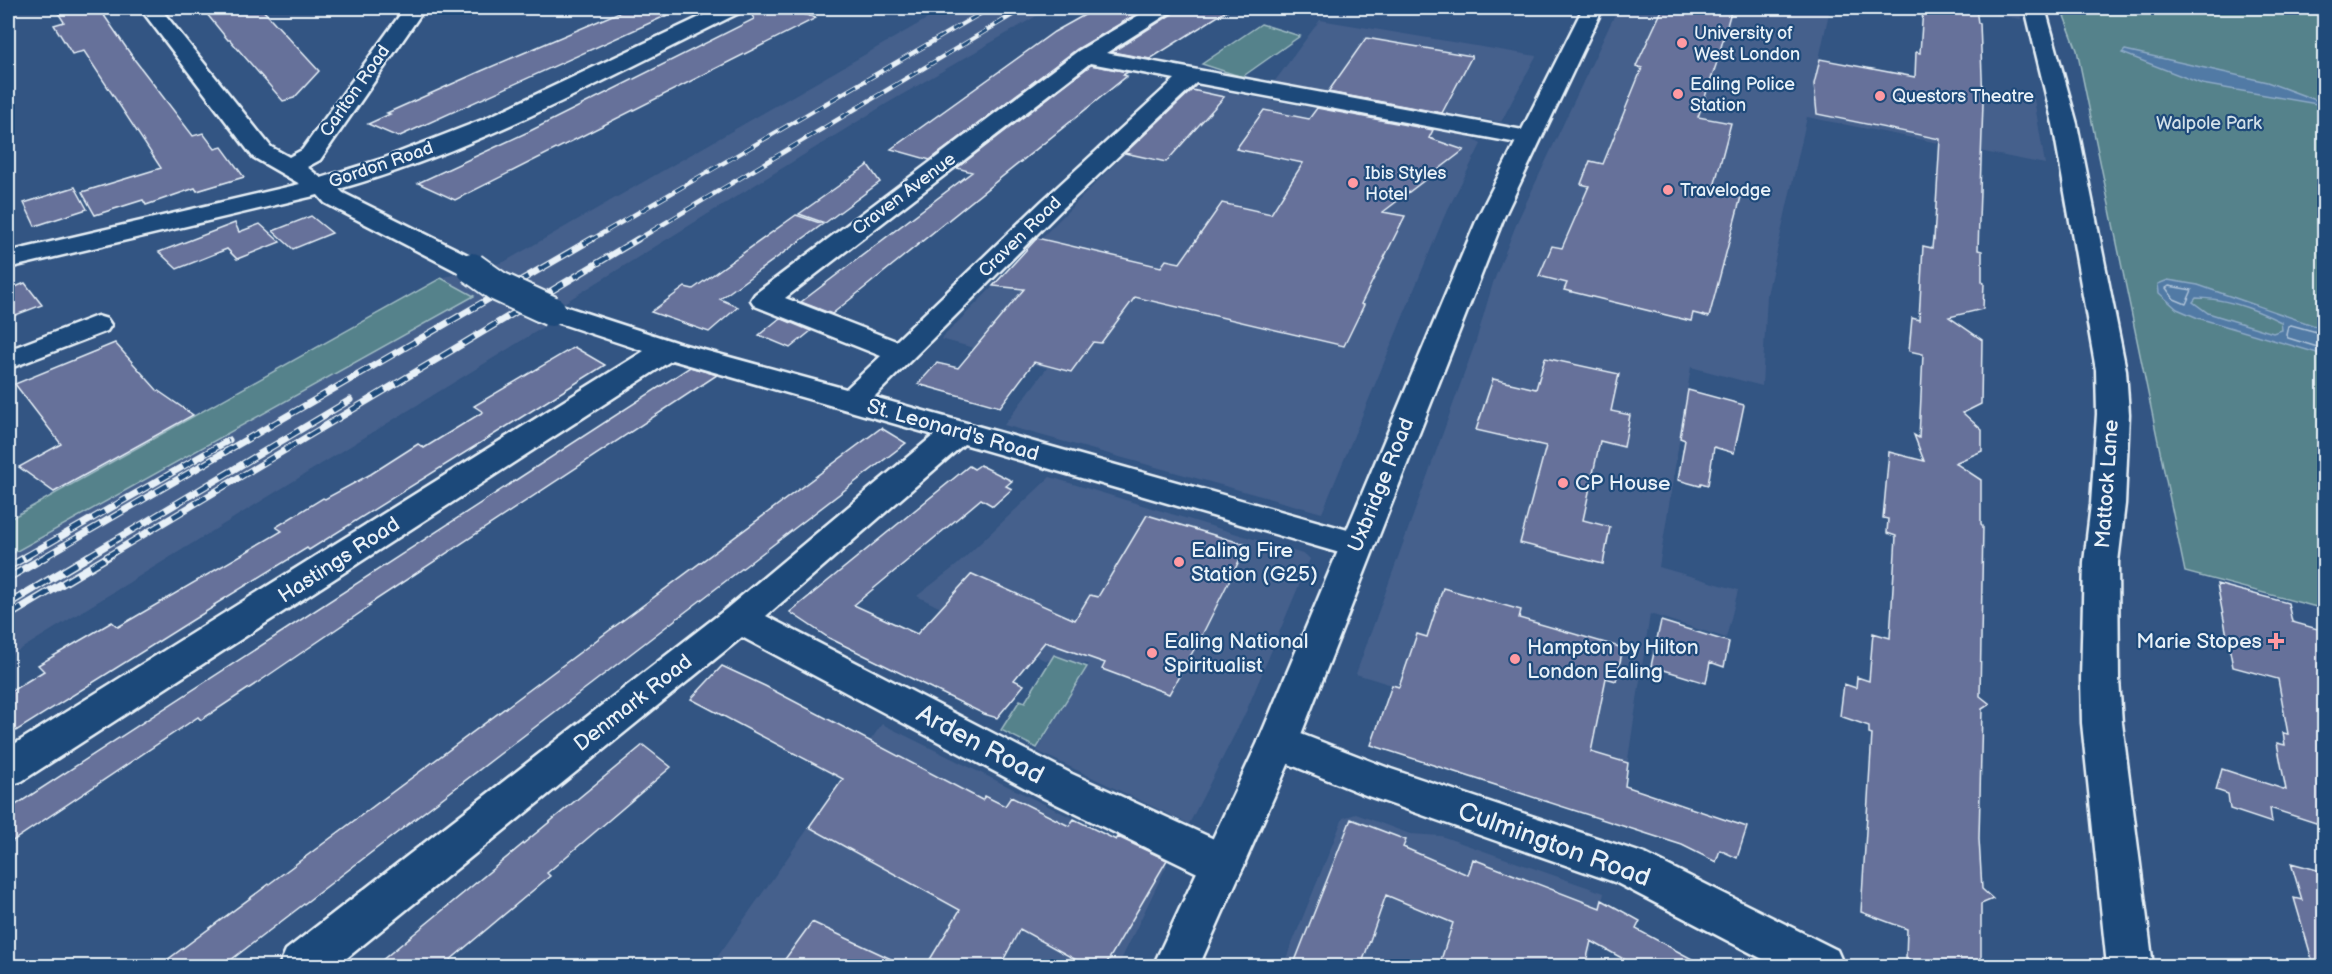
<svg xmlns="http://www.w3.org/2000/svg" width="2332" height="974" viewBox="0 0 2332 974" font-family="'Balsamiq Sans',sans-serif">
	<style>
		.built { fill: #45608c }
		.green { fill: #55828b; stroke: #9ebac2; stroke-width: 1.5 }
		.water { fill: #517aa5; stroke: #8daac6; stroke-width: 1.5; fill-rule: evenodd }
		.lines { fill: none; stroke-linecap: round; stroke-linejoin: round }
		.shore { stroke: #acc1d7; stroke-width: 1.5 }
		.building { fill: #66719a; stroke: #e8f1f8; stroke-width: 1.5 }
		.minor-casing { stroke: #e8f1f8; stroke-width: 5 }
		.major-casing { stroke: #e8f1f8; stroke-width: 5 }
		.minor { fill: #1f4a7a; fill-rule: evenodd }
		.major { fill: #1f4a7a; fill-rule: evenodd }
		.rail-far2-casing { stroke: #e8f1f8; stroke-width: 4.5 }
		.rail-far1-casing { stroke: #e8f1f8; stroke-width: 7 }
		.rail-casing { stroke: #e8f1f8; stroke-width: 8 }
		.rail-far2 { stroke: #1f4a7a; stroke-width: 3; stroke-dasharray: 10; stroke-linecap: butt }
		.rail-far1 { stroke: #1f4a7a; stroke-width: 4.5; stroke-dasharray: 13; stroke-linecap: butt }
		.rail { stroke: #1f4a7a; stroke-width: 5; stroke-dasharray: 16; stroke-linecap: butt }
		.minor-bridge-casing { stroke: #e8f1f8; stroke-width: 34; stroke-linecap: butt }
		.minor-bridge { stroke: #1f4a7a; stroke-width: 30 }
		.poi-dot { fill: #ff9aa2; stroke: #1f4a7a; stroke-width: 2 }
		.labels { text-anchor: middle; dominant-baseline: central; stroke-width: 4.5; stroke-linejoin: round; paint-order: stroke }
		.far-poi-label { font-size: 18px; fill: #e8f1f8; stroke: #1f4a7a; text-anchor: start }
		.far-street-label { font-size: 18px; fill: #e8f1f8; stroke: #1f4a7a }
		.far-park-label { font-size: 18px; fill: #d2e0e8; stroke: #1f4a7a }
		.street-label { font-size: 21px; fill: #e8f1f8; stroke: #1f4a7a }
		.poi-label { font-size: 21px; fill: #e8f1f8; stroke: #1f4a7a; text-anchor: start }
		.near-street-label { font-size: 26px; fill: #e8f1f8; stroke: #1f4a7a }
	</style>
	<rect width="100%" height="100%" fill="#335583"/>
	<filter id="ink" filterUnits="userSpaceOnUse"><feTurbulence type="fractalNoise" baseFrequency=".0167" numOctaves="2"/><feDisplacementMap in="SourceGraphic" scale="12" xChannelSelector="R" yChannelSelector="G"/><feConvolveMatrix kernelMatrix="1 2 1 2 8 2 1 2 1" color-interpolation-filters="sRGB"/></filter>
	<g filter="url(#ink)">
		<path class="built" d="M946,8h104l-164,96 -335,207 -9,17 -534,329v-138l433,-241 63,-16z
			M1618,8h212l-11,51 215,40 11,65 -238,-47 -40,178 -5,91 -71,-19 -32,200 79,23 -12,48 -76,-24 -32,211 -247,-80 21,-60 -36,-11 120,-333 17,-58 25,-63z
			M1952,8h68l1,11z
			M1320,20l216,36 -35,66 -229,-37z
			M1192,86l275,50 14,8 -37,73 -122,296 -318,-88 43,-57 -106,-29z
			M1050,477l256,78 4,4 -65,155 -56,110 -152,-73 52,-87 -45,-4 -127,-64 40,-31z
			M882,724l285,141 -49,101h-407z
			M1356,814l54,20 31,2 163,57 -16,73h-305l60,-148z"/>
		<path class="green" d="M2061,8h263v601l-139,-37 -108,-522z
			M1261,24l39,12 -58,41 -40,-13z
			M441,278l33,18 -466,260v-36z
			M1054,655l33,12 -50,81 -36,-18 19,-30 5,2z"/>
		<path class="water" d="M2125,50l142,32 57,21 -7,1 -115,-20 -80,-31z
			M2168,280l30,5 126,44v26l-126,-37 -21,-9 -18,-16 -1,-9zM2196,298c29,0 59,11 85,24l1,8 -9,3 -65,-20 -15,-11z"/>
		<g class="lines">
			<path class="shore" d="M2169,286l23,4 -6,14 -12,-5 -8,-11z
				M2324,334l-33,-9 -3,1 -2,9 2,3 36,11"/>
		</g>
		<path class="building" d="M55,8h44l35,51 59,77 10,-3 12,16 7,-2 22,30 -47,14 -2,-3 -49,17 -3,-5 -48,15 -13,-23 79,-24 -77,-117 -12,3 -18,-29 10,-3z
			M202,8h59l58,63 -25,27 -11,3 -53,-61h-2z
			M629,8h54l-281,127 -4,2 -30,-13 22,-10 -3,-1 92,-41z
			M748,8h36l32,10 -361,182 -37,-17 110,-51 226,-113z
			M1097,8h50l-70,41 -147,111 -39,-11 163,-117z
			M1176,8h55l-81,51 -38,-7 60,-38z
			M1663,8h69l-16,57 -18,52 33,6 -17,64 28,6 -33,124 -16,-4 -2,8 -127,-31 3,-7 -28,-7 13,-30 10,2 27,-62 -8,-2 9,-23 13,3 39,-96 -6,-2z
			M1923,8h53l2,15h2l3,80 -5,147 4,1v31l2,1 -1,26 -34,8 33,23 -1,64 -18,9 19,17v21l-27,12 26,17v44l2,2 -3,170 10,8 -8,5 -3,130 3,50 11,10 -12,5v62h-56l-19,-7 1,-30 -46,-17 11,-178 -3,-1v-7l-29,-10 4,-32 12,4 1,-11 12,4 4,-48 17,5 6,-102 -9,-3 1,-14 -5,-1 6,-66 35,9 -10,-26 5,3 4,-84 -14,-3 3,-33 7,2 4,-74 9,2 1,-10 1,1 6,-100 -123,-25 -3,-30 6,-25 95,18 1,-25 4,1z
			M1366,38l106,18 -30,57 -114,-21z
			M1091,65l37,7 -5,3 4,1 -295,238 -31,-12 171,-130 -15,-4z
			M1192,90l32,7 -58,65 -41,-9z
			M1317,108l116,22 -4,8 35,12 -81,62 22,4 -44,88 3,1 -20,41 -209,-49 -34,46 -8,-1 -22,30 -37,-10 -34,45 -82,-23 19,-21 21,5 66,-79 -31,-3 44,-48 124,29 5,-7 14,3 42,-60 49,11 32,-51 -67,-14 28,-39 45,9z
			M868,165l12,17 -55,41 -26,-9z
			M75,187l12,22 -52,17 -11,-23z
			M796,215l27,9 -103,75 18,8 -29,25 -58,-20 34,-25 8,2z
			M311,216l21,17 -39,16 -20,-18z
			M235,223l4,9 21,-8 20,18 -43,17 -10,-10 -50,20 -18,-17z
			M25,283l17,22 -34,13v-28z
			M780,318l31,13 -21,17 -31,-13z
			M115,343l42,47 36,25 -139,77 -35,-25 42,-23 -46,-60z
			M574,347l31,18 -296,185 -2,-2 -93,57 1,1 -207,130v-43l36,-22 -6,-6 74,-43 6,5 164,-96 -6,-4 47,-29 2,1 46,-25 47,-30 6,4 59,-36 -9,-6z
			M1545,358l74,16 -8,37 19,4 -6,32 -24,-6 -17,79 27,7 -7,37 -83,-21 26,-97 -70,-16 17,-51 43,10z
			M690,367l27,8 -349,230 2,1 -104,71 -65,43 -3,-3 -190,127v-34z
			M1688,390l56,15 -10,48 -20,-6 -6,38 -7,-2 -1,3 -22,-6 7,-40 -5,-2z
			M881,428l25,15 -683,523h-64z
			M980,465l32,16 -6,5 6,3 -19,17 -12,-7 -127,106 63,29 55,-60 103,46 15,-25 8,2 49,-82 100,30 -46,92 -32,57 -67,-25 3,-6 -60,-21 -31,38 10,5 -27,33 -13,-4 -155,-76 -39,-26 179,-146 5,3z
			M2217,584l71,19 4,19 33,9v195l-55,-18 2,15 -42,-14 -2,-15 -12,-4 6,-21 64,21 -9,-47 8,2 -2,-12 5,1 -10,-55 -45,-12z
			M1443,588l78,22 -2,8 104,30 -7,33 -10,-3 -15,74 37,11 -3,23 122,41 -10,31 -17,-8 -4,12 -34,-17 -311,-100 21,-60 7,2 18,-53 10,3z
			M1661,621l68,21 -5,25 -14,-5 -4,21 -55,-17z
			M722,666l43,20 217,114 3,-4 20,10 6,-9 58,29 5,-7 42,21 2,-3 49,23 -62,106h-18l-67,-37 -20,37h-74l34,-56 -151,-83 34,-48 -152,-80z
			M643,745l28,22 -124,106 3,3 -107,90h-68z
			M1351,819l55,21 -3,7 65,28 5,-16 127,49 2,-8 38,21 -4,8 69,37h-69l-45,-25 -6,25h-146l14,-43 -67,-28 -25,71h-68z
			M2291,863l34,9v94h-11l-20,-68 8,2z
			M812,922l94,44h-126z"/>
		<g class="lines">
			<g class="minor-casing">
				<path id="minor" d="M140,8h20l111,139 18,10 13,-7 103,-142h20l-105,152 -13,7 14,11 61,-19 100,-39 237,-112h25l-3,4c-131,64 -260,137 -402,177l4,4 139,69 4,6 -4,6 -10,2 -10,-2 -137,-71 -7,-8 -310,73v-16l292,-68 -47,-27z
					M1151,8h23l-3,4 -65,41 422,78 8,2 4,5 -4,5 -8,2 -332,-62 -136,128 -186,186 495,139 5,9 -5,9 -12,4 -393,-114 -198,172 306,158 166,76 7,14 -7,14 -15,6 -15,-6 -164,-80 -302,-161 -405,329h-58l7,-16 440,-341 208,-174 -262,-75 -650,421 -14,5v-38l636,-397 -103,-34 -4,-6 4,-6 10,-2 10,2 117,38 168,46 35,-33 -126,-50 -4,-6 4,-6 323,-243zM1090,63l85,16 -133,122 -146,140 -111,-43z
					M2025,8h20l32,116 49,246 3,44 -4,90 -7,58 1,117 3,44 31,243h-46l-25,-243 -1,-44 3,-117 7,-58 6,-90 -1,-44 -43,-246z
					M97,316l10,3 4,6 -4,6 -99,38v-19z
					M1278,725l113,44 254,85 192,96 7,16h-68l-159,-83 -249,-87 -104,-42 -6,-12 6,-12z"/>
			</g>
			<g class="major-casing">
				<path id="major" d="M1583,8h20l-99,209 -206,525 -99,224h-46l105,-224 220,-525z"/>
			</g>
			<use href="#minor" class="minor"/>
			<use href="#major" class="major"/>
			<g class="rail-far2-casing">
				<path id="rail-far2" d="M589,241l401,-233
					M635,241l389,-233"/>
			</g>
			<g class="rail-far1-casing">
				<path id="rail-far1" d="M25,557l204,-117
					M44,557l548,-318
					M87,557l263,-157
					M106,557l532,-318"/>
			</g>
			<g class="rail-casing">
				<path id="rail" d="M8,567l20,-11
					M8,578l39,-22
					M8,604l81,-48
					M8,616l101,-60"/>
			</g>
			<use href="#rail-far2" class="rail-far2"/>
			<use href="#rail-far1" class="rail-far1"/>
			<use href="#rail" class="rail"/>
			<g class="minor-bridge-casing">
				<path id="minor-bridge" d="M472,268l25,18 54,25"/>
			</g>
			<use href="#minor-bridge" class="minor-bridge"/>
		</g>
	</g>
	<g class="poi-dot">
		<circle cx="1682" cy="43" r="6"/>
		<circle cx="1678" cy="94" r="6"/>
		<circle cx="1880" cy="96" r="6"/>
		<circle cx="1353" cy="183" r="6"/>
		<circle cx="1668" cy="190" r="6"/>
		<circle cx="1563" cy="483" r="6"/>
		<circle cx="1179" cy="562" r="6"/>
		<path d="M2273 632h6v6h6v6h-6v6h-6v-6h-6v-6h6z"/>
		<circle cx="1152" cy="653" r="6"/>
		<circle cx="1515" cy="659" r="6"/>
	</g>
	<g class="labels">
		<g class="far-poi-label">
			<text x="1694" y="33">University of<tspan x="1694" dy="21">West London</tspan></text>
			<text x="1690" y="84">Ealing Police<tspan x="1690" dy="21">Station</tspan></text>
			<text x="1892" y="96">Questors Theatre</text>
			<text x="1365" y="173">Ibis Styles<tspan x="1365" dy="21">Hotel</tspan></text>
			<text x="1680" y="190">Travelodge</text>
		</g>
		<g class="far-street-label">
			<text transform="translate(355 91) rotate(-55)">Carlton Road</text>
			<text transform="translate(381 165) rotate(-19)">Gordon Road</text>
			<text transform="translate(904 194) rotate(-37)">Craven Avenue</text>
			<text transform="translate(1020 237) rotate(-44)">Craven Road</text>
		</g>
		<g class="far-park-label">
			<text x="2209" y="123">Walpole Park</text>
		</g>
		<g class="street-label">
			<text transform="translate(953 430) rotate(16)">St. Leonard's Road</text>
			<text transform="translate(2107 484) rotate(-86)">Mattock Lane</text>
			<text transform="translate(1381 485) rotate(-68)">Uxbridge Road</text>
			<text transform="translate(339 560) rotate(-33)">Hastings Road</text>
			<text transform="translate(633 703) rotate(-38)">Denmark Road</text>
		</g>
		<g class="poi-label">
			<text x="1575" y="483">CP House</text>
			<text x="1191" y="550">Ealing Fire<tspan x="1191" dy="24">Station (G25)</tspan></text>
			<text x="1164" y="641">Ealing National<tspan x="1164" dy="24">Spiritualist</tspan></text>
			<text x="2262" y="641" text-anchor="end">Marie Stopes</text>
			<text x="1527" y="647">Hampton by Hilton<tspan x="1527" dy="24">London Ealing</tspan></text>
		</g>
		<g class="near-street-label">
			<text transform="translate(980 745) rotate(28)">Arden Road</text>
			<text transform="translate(1554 845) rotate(20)">Culmington Road</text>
		</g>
	</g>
	<rect width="2332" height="974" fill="none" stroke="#1f4a7a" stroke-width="30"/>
	<rect x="15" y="15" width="2302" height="944" fill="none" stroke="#e8f1f8" stroke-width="2" filter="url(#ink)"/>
</svg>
